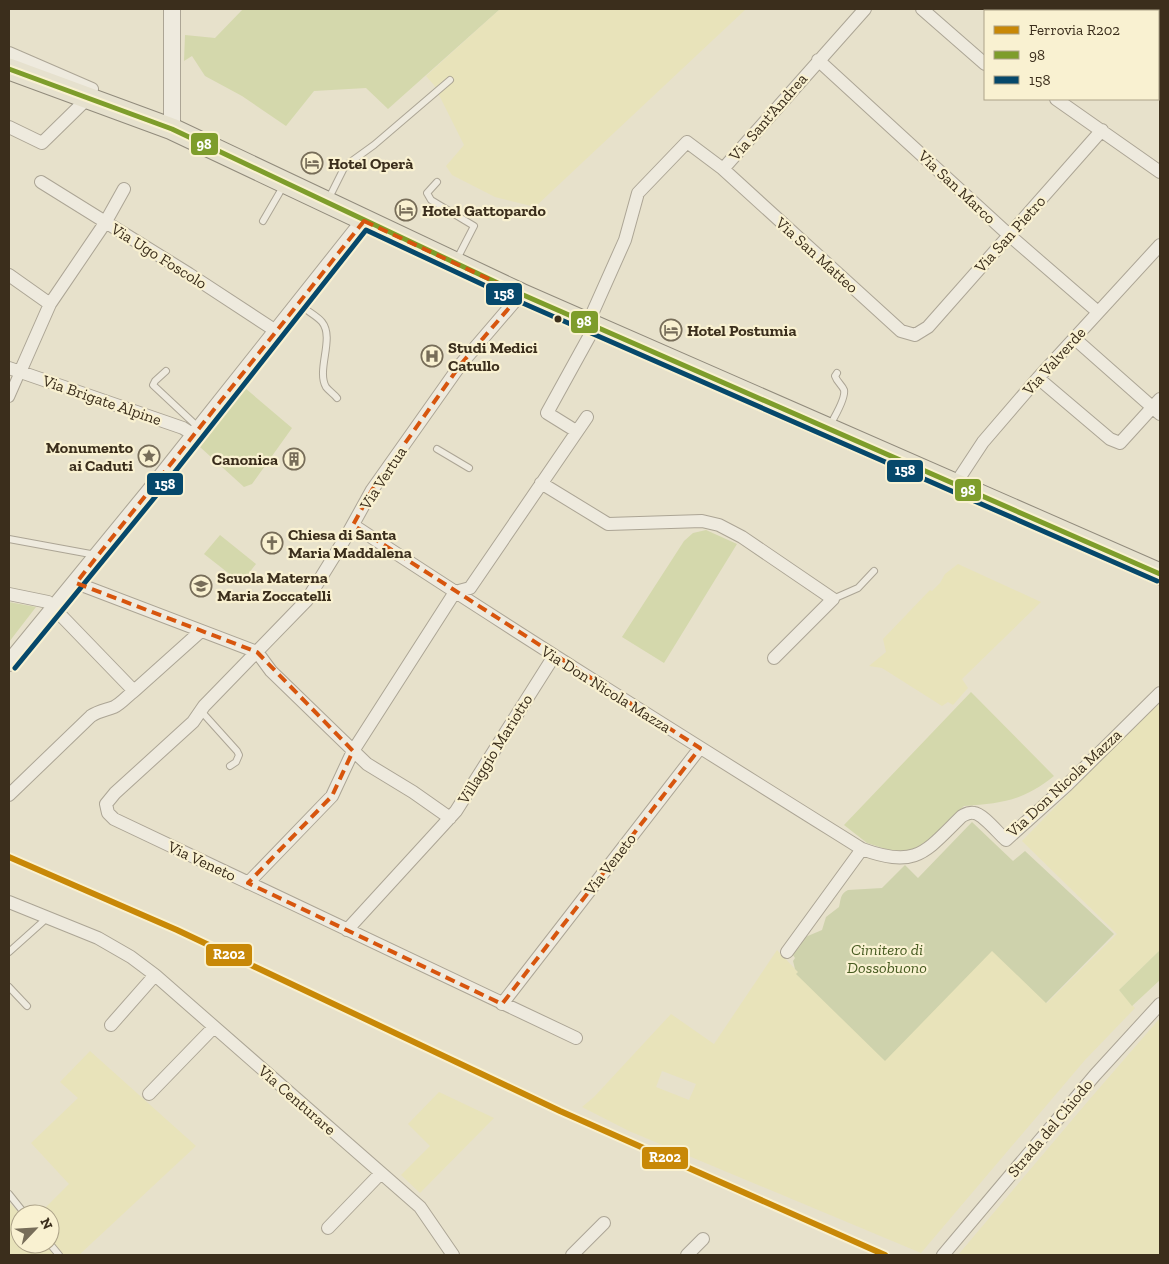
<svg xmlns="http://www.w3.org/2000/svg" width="1169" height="1264" viewBox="0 0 1169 1264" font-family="'Zilla Slab',serif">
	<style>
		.farmland { fill: #e8e3ba; fill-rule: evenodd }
		.green { fill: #d4d8ac }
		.cemetery { fill: #ced2ac }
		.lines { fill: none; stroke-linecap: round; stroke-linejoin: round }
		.service-casing { stroke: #aca595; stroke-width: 8 }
		.pedestrian-casing { stroke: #aca595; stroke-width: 12 }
		.minor-casing { stroke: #aca595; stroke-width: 14 }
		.tertiary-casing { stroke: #aca595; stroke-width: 18 }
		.primary-casing { stroke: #918b7c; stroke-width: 23 }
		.service { stroke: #eeeade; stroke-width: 6 }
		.pedestrian { stroke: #eeeade; stroke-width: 10 }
		.minor { stroke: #eeeade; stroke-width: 12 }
		.tertiary { stroke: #eeeade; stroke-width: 16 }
		.primary { stroke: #e6e1ce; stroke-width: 21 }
		.bus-1-casing { stroke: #f9f1d1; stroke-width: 9 }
		.bus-2-casing { stroke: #f9f1d1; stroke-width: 9 }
		.bus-1 { stroke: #7e9d2b; stroke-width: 5 }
		.bus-2 { stroke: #06486b; stroke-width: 5 }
		.rail-1-casing { stroke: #f9f1d1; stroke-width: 10 }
		.rail-1 { stroke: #c88807; stroke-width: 6 }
		.marked { fill: none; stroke: #d7550e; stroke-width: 4; stroke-dasharray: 10 6; stroke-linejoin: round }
		.bus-dot { fill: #3b2e1c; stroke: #f9f1d1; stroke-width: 2 }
		.labels { text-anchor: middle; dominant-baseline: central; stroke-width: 4.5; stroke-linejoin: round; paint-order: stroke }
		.street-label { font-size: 16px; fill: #3b2e1c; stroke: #f9f1d1 }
		.poi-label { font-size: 16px; font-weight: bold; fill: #3b2e1c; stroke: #f9f1d1; text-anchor: start }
		.park-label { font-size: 16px; font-style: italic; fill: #465a20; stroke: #f9f1d1 }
		.line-badge { stroke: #f9f1d1; stroke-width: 2 }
		.badge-label { font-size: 14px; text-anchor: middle; font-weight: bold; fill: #fff }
	</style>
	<rect width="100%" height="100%" fill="#e7e1cb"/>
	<path class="farmland" d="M500,9h246l-211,198 -40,-10 -43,-22 -6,-9 18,-21 -30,-60 -8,-9z
		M958,564l83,38 -79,77 6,9 -15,17 -5,-3 -6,4 -60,-38 -13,-2 17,-14 -3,-13 47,-49 2,1 8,-8 5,-9z
		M1160,700v250l-41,40 16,18 -50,52 -164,193 -292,-122 -47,-24 12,-10 77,-83 43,30 63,-94 20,21 195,-23 55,55 70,-69 -95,-93zM662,1071l34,13 -7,16 -33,-13z
		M1160,1018v237h-202l131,-155z
		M90,1051l106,95 -117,109h-15l-14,-16v-25h-11l30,-30 -38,-41 47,-45 -18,-16z
		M439,1092l55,26 -74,75 -19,-18 29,-29 -22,-22z
		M9,1202l11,12v30h26l10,11h-47z"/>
	<path class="green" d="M243,9h257l-112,100 -22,-21 -52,3 -28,35 -44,-30 -37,-20 -13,-20 -8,5 1,-26 30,3z
		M245,388l47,40 -40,56 -8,3 -44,-40z
		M706,530l31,14 -73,119 -42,-26 62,-96 9,-8z
		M220,535l36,29 -15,19 -37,-29z
		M9,602l27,5 -27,35z
		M971,692l83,84c-31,25 -52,27 -90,30l-40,39 -12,5 -20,1 -25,-8 -23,-18z
		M1160,950v30l-28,26 -13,-16z"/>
	<path class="cemetery" d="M972,822l41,39 12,-10 89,83 -68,69 -54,-52 -107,110 -89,-87 2,-2 -3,-3 -2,-8 2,-3 -2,-3 2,-6 5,-3 3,-8 19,-8 4,-13 13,-10c2,-8 1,-13 9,-17l34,-2 23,-23 13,13z"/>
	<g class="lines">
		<g class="service-casing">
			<path id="service" d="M437,182l-10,11 4,7 43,26 -17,33
				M328,200l17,-34 29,-21 76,-65
				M263,221l21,-36
				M304,308c5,4 14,9 18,14 13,16 -6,48 4,65 3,4 8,7 11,11
				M166,371l-11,10 -2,4 46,43
				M830,425c4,-7 16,-27 14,-35 -2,-5 -7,-8 -9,-14l2,-3
				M437,449l32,19
				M9,539l87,16
				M833,599l25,-11 16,-17
				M201,711l36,40 2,4 -3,7 -6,4
				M9,952l38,-34
				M9,987l18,19
				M9,1194l16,20
				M50,1244l9,11"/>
		</g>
		<g class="pedestrian-casing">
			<path id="pedestrian" d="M9,397l11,-25"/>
		</g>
		<g class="minor-casing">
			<path id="minor" d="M922,9l63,55
				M9,53l83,36
				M818,60l191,175 89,77
				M1056,99l104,73
				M9,127l33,16 46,-45
				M723,169l178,162 14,4 13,-8 174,-197
				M41,182l148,92 87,57
				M9,275l41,29
				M521,294l-60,70 -89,126 -26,47 -39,63 -103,106 -11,16 -78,71 -9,11 2,9 6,6 462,219
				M588,323l37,-83 13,-47 49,-51 36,27 142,-160
				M1074,338l86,76
				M9,368l174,60 11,7
				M20,372l30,-68 55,-81 19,-34
				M1038,378l72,61 10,4 40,-44
				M576,431l-29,-18 48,-87
				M541,483l67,41 94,-3 17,4 23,12 91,62 -59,59
				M956,483l27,-41 55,-64 122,-133
				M353,525c168,111 338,217 509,324 55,20 63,3 100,-33 4,-2 7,-4 12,-3 9,1 24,20 32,27l61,-55 93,-92
				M76,583l181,69 14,19 96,93 46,28 37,26
				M455,592l15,-4 117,-171
				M9,594l39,8 86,89 67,-60
				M9,795l82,-79c7,-5 15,-6 23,-9 8,-4 13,-11 20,-16
				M248,883l84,-87 21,-45 102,-159
				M9,902l89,36 33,19 24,18 265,232 33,48
				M347,930l109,-119 98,-155
				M787,952l75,-103
				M502,1004l198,-256
				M111,1025l44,-50
				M149,1094l65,-67
				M328,1228l53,-55
				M572,1255l32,-32
				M687,1255l16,-16
				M943,1255l152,-180 65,-71"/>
		</g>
		<g class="tertiary-casing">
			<path id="tertiary" d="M172,129v-120
				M9,663l140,-171 215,-271"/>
		</g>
		<g class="primary-casing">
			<path id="primary" d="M9,69l163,60 349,165 639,280"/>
		</g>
		<use href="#service" class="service"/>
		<use href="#pedestrian" class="pedestrian"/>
		<use href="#minor" class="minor"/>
		<use href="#tertiary" class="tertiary"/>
		<use href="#primary" class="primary"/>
		<g class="bus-1-casing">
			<path id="bus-1" d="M9,69l163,60 349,165 639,280"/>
		</g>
		<g class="bus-2-casing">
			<path id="bus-2" d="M15,668l140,-171 211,-267 152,71 639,280"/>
		</g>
		<use href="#bus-1" class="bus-1"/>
		<use href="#bus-2" class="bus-2"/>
		<g class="rail-1-casing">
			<path id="rail-1" d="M9,857l168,73 383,181 325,144"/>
		</g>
		<use href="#rail-1" class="rail-1"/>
	</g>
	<path class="marked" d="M364,221l157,73 -60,70 -89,126 -19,35 347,223 -198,256 -254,-121 84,-87 21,-45 -96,-99 -181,-69z"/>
	<defs>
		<g id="hotel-ring" transform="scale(1.125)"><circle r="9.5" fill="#f9f1d1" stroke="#776d59" stroke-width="1.5"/><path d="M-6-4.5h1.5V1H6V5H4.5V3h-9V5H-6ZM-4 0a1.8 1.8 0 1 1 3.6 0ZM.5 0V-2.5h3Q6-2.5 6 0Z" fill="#776d59"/></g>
		<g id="hospital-ring" transform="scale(1.125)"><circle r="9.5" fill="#f9f1d1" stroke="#776d59" stroke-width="1.5"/><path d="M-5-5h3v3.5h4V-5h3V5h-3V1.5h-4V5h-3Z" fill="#776d59"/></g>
		<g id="sight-ring" transform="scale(1.125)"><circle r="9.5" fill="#f9f1d1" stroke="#776d59" stroke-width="1.5"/><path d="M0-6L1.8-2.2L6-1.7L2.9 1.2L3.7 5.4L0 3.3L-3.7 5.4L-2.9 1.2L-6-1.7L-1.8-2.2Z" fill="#776d59"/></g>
		<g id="building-ring" transform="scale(1.125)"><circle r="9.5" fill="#f9f1d1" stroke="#776d59" stroke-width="1.5"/><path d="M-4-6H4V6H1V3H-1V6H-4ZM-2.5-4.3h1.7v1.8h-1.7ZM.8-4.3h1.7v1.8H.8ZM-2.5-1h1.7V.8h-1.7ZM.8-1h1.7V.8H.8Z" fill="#776d59"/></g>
		<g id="church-ring" transform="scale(1.125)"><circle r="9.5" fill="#f9f1d1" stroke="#776d59" stroke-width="1.5"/><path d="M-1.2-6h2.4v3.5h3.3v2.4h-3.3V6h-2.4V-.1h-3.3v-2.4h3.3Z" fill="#776d59"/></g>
		<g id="school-ring" transform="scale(1.125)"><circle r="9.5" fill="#f9f1d1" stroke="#776d59" stroke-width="1.5"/><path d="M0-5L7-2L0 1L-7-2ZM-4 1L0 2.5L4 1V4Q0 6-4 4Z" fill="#776d59"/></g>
	</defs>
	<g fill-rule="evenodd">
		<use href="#hotel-ring" x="312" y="163"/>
		<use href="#hotel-ring" x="406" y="210"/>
		<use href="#hotel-ring" x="671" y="330"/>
		<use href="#hospital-ring" x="432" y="356"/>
		<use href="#sight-ring" x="149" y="456"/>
		<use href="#building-ring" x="294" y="459"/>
		<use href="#church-ring" x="272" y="543"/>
		<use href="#school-ring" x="201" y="586"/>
	</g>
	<circle class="bus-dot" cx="558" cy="319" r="4.5"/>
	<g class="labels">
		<g class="street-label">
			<text transform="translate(768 117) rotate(-49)">Via Sant'Andrea</text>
			<text transform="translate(957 187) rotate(43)">Via San Marco</text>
			<text transform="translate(1010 234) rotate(-48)">Via San Pietro</text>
			<text transform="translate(817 255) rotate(42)">Via San Matteo</text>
			<text transform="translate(159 256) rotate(32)">Via Ugo Foscolo</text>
			<text transform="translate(1054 361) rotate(-48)">Via Valverde</text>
			<text transform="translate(102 400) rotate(19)">Via Brigate Alpine</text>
			<text transform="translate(383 478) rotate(-57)">Via Vertua</text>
			<text transform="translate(606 689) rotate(32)">Via Don Nicola Mazza</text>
			<text transform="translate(495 749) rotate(-58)">Villaggio Mariotto</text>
			<text transform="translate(1064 783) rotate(-43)">Via Don Nicola Mazza</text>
			<text transform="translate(202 861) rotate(25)">Via Veneto</text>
			<text transform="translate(610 864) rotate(-52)">Via Veneto</text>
			<text transform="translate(297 1100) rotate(41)">Via Centurare</text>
			<text transform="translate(1050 1128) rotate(-50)">Strada del Chiodo</text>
		</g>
		<g class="poi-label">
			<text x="328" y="163">Hotel Operà</text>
			<text x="422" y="210">Hotel Gattopardo</text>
			<text x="687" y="330">Hotel Postumia</text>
			<text x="448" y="347">Studi Medici<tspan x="448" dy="18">Catullo</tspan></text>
			<text x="133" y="447" text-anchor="end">Monumento<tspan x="133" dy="18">ai Caduti</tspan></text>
			<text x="278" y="459" text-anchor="end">Canonica</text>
			<text x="288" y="534">Chiesa di Santa<tspan x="288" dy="18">Maria Maddalena</tspan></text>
			<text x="217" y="577">Scuola Materna<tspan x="217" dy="18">Maria Zoccatelli</tspan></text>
		</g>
		<g class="park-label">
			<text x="887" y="949">Cimitero di<tspan x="887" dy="18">Dossobuono</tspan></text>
		</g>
	</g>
	<g class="line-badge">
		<rect x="190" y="132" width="29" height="24" rx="5" fill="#7e9d2b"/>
		<rect x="485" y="282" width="38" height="24" rx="5" fill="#06486b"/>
		<rect x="570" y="310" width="29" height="24" rx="5" fill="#7e9d2b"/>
		<rect x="886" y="459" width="38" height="24" rx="5" fill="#06486b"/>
		<rect x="146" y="472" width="38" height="24" rx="5" fill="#06486b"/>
		<rect x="954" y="478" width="28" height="24" rx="5" fill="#7e9d2b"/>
		<rect x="205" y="943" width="48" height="24" rx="5" fill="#c88807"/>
		<rect x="641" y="1146" width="48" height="24" rx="5" fill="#c88807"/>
	</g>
	<g class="badge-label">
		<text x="204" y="149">98</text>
		<text x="504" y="299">158</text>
		<text x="584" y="326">98</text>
		<text x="905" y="475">158</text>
		<text x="165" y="489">158</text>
		<text x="968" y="495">98</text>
		<text x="229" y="959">R202</text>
		<text x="665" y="1162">R202</text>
	</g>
	<rect width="1169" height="1264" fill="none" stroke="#3b2e1c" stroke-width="20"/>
	<rect x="984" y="10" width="175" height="90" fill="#f9f1d1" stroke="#ada389"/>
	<rect x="994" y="26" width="25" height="8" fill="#c88807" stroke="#ada389"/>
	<text x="1029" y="35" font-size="15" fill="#3b2e1c">Ferrovia R202</text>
	<rect x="994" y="51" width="25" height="8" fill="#7e9d2b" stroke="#ada389"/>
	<text x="1029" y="60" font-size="15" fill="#3b2e1c">98</text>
	<rect x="994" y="76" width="25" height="8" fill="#06486b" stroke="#ada389"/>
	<text x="1029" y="85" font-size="15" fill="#3b2e1c">158</text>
	<g transform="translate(35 1229) rotate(65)"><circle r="24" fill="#f9f1d1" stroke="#ada389"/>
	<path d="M0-4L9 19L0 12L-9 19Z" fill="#776d59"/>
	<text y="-8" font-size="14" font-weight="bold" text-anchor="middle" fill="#3b2e1c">N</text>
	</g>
</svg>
